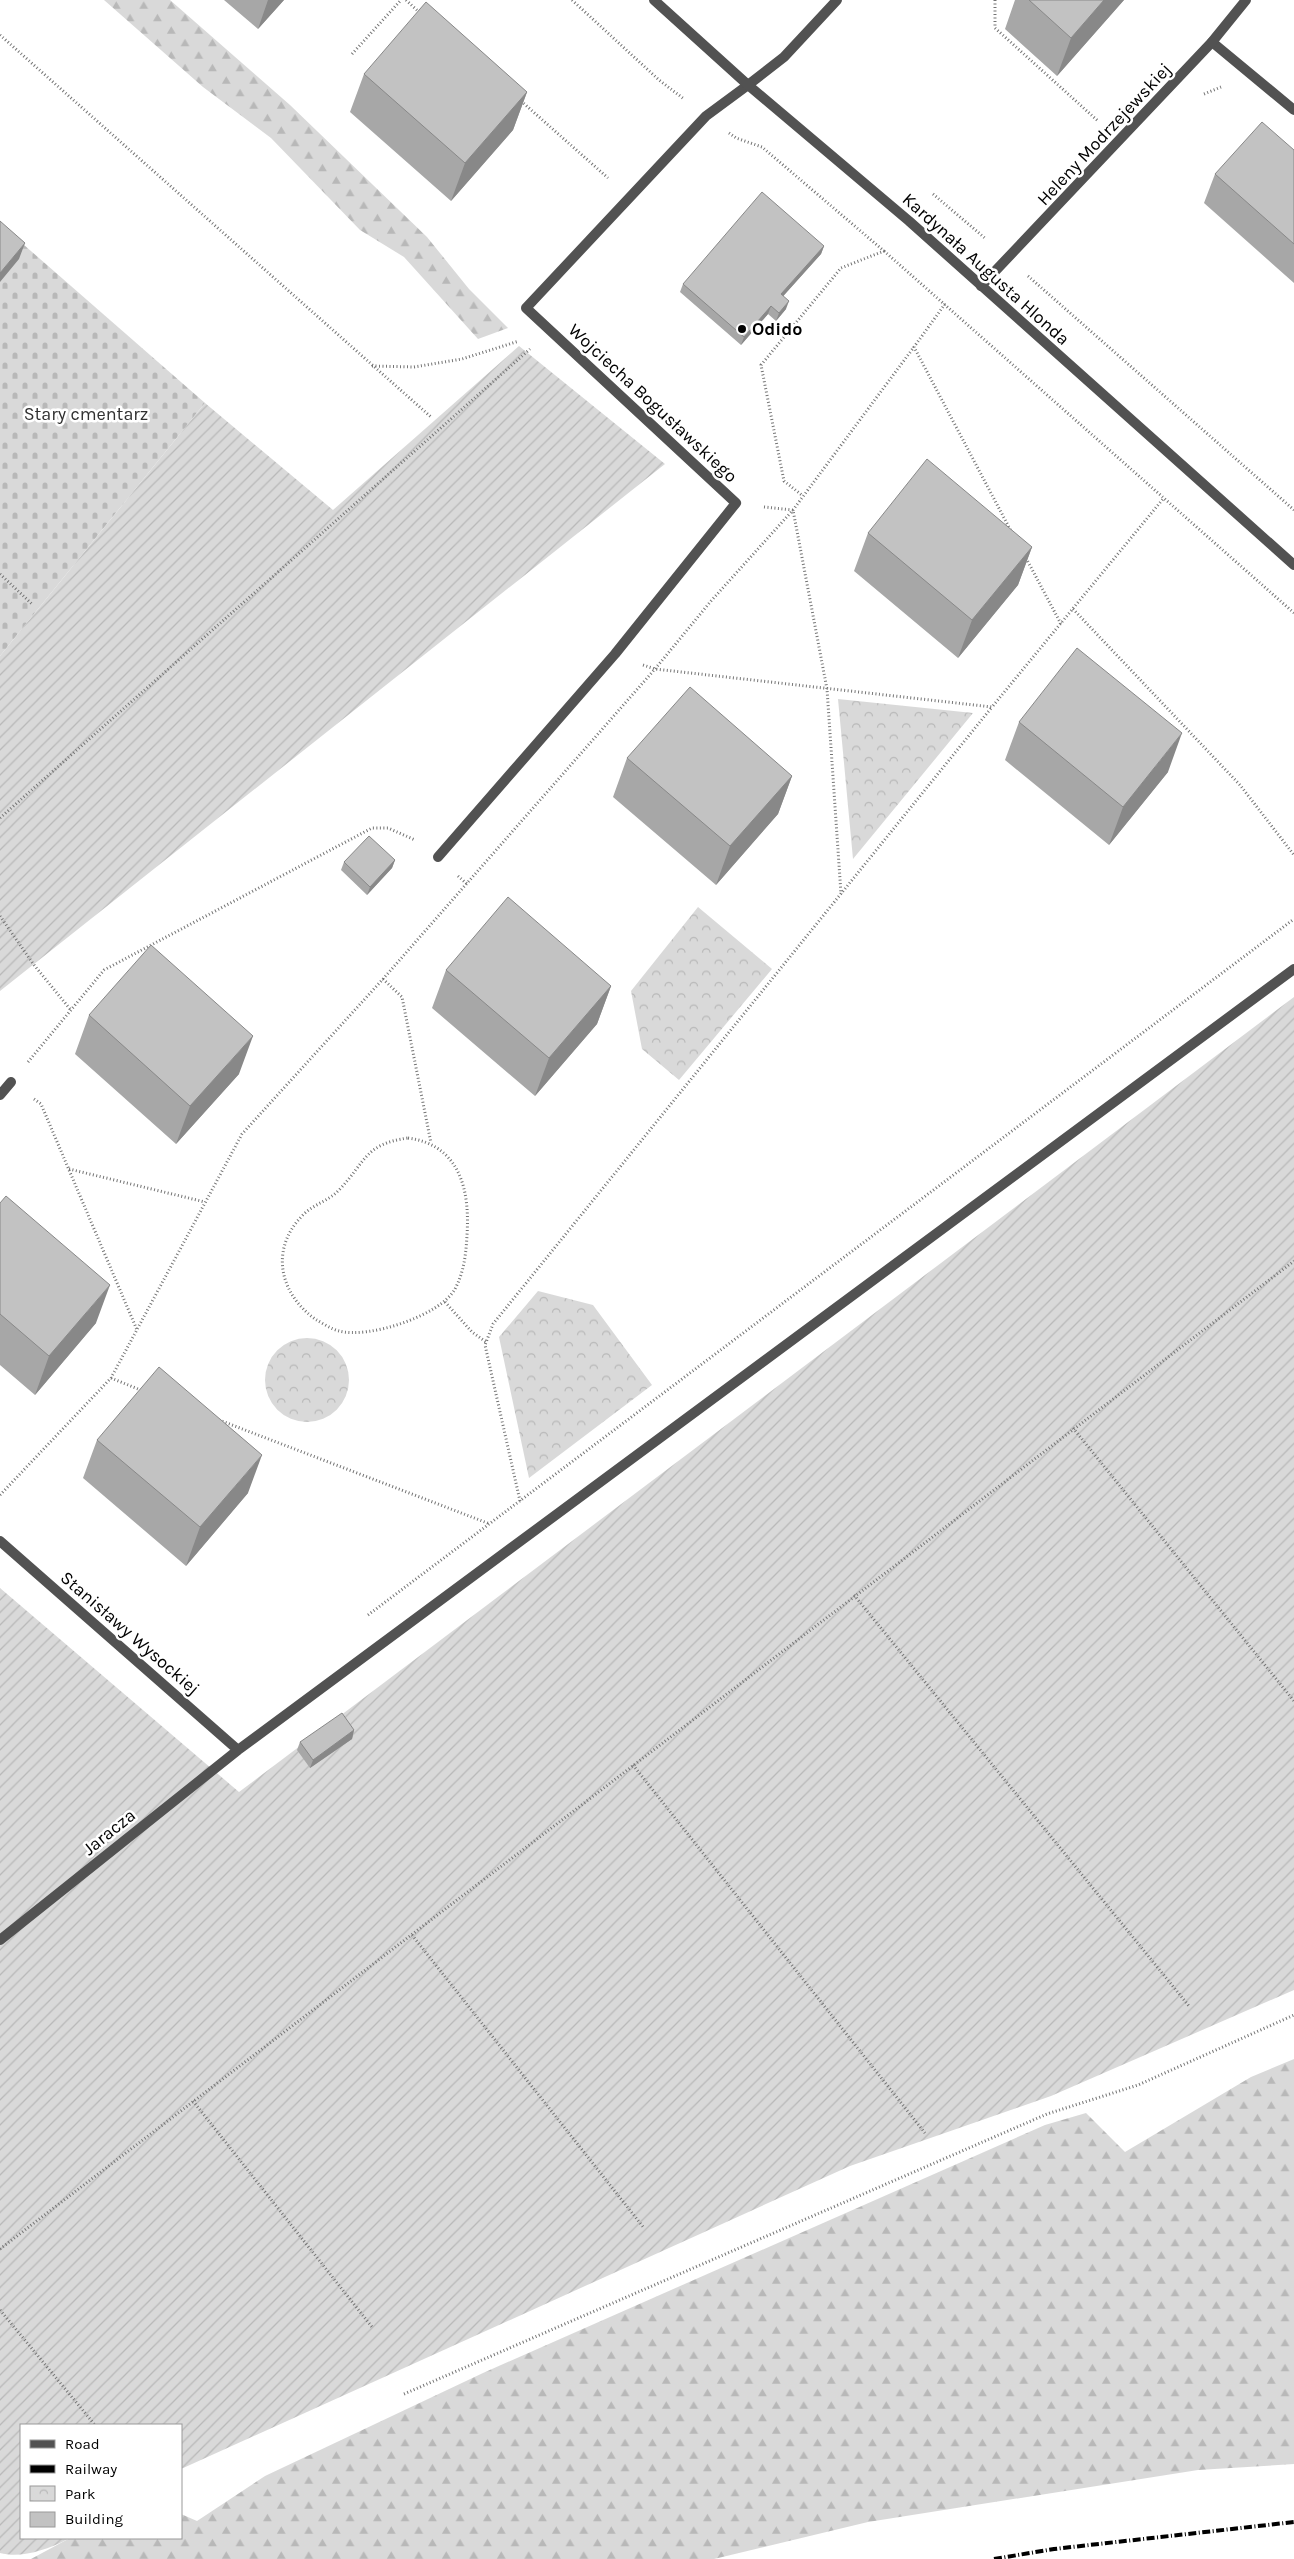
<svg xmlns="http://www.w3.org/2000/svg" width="1294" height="2559" viewBox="0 0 1294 2559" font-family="Karla,sans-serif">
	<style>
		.forest { fill: url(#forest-firs) }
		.cemetery { fill: url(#cemetery-stones) }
		.park { fill: url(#park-crowns) }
		.garden { fill: url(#garden-furrows) }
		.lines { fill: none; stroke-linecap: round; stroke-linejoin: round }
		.path { stroke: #747474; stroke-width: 3; stroke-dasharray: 1 2.5; stroke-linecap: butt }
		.service { stroke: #525252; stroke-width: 10 }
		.minor { stroke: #525252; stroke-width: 10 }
		.tertiary { stroke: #525252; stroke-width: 10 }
		.rail { stroke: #000; stroke-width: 4; stroke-dasharray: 8 2.5 1 2.5; stroke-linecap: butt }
		.wall { fill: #a7a7a7 }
		.shaded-wall { fill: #888 }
		.building { fill: #c2c2c2; stroke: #888 }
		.poi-dot { fill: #000; stroke: #fff; stroke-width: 2 }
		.labels { text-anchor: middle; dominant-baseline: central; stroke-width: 5; stroke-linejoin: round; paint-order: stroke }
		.street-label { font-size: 18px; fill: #000; stroke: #fff }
		.poi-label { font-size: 18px; font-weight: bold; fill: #000; stroke: #fff; text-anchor: start }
		.park-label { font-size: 18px; fill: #303030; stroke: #fff }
	</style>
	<defs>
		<pattern id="forest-firs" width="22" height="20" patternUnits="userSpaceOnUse" patternTransform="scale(1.25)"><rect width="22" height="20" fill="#d9d9d9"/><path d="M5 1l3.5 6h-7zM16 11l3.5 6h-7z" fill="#b8b8b8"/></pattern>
		<pattern id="cemetery-stones" width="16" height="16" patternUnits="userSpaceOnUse" patternTransform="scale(1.25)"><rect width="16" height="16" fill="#d9d9d9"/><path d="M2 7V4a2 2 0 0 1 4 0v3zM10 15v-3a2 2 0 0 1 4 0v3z" fill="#b8b8b8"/></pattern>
		<pattern id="park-crowns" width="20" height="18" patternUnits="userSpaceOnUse" patternTransform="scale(1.25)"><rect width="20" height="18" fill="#d9d9d9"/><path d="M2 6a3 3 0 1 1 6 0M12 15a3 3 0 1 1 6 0" fill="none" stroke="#b8b8b8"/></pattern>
		<pattern id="garden-furrows" width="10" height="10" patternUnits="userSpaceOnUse" patternTransform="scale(1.25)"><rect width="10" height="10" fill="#d9d9d9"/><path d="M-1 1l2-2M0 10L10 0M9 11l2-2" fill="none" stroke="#b8b8b8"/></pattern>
	</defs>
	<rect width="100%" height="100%" fill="#fff"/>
	<path class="forest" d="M104,0h66l120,105 137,132 42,52 39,39 -30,11 -74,-82 -44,-27 -89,-92 -68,-51z
		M1294,2059v405l-96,6 -330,52 -154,37h-683l39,-21h111v-24l16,7 68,-45 218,-103 562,-248 41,-12 39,39 126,-75z"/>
	<path class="cemetery" d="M0,224l205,179 -205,253z"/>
	<path class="park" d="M838,699l135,14 -120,146z
		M698,907l74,62 -93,111 -37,-31 -11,-58z
		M538,1291l55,14 59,80 -123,93 -30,-141z
		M265 1380a42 42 0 1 1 84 0a42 42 0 1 1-84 0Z"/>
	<path class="garden" d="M519,346l146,118 -665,527v-335l205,-253 128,107z
		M1294,997v993l-243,106 -201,70 -669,303v-44h-160v113h49c-21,11 -48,21 -70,15v-965l239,204z"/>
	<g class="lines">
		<path class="path" d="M406,0l14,13
			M572,0l87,80 25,19
			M995,0v28l103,93
			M0,35l431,382
			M352,54l49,-54
			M1204,94l17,-7
			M521,101l87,77
			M729,133l7,5 26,9 122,104 -43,17 -80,97 23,116 19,15
			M933,194l53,45
			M884,251l410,362
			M1028,276l266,234
			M945,304l-31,43 98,186
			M372,366l42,1 48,-8 57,-18
			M764,507l29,3 34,179 14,205
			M1026,558l35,66
			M0,574l33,31
			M1073,609l167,176 54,70
			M643,665l12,4 337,38 171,-208
			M0,818l530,-469
			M458,876l9,8
			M0,916l34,49 36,44
			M383,979l19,18 29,146
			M28,1062l76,-92 268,-142h16l27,12
			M34,1099l7,5 96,226
			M408,1138c52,7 62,52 59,97 -1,19 -3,37 -12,54 -15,27 -87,50 -116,42 -8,-2 -17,-8 -24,-12 -36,-26 -45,-70 -13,-103 11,-12 27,-15 37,-26 27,-28 25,-46 69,-52z
			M69,1169l136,33
			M445,1302l27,30 14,10
			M111,1378l32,13
			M219,1420l271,104
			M1073,1428l221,273
			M0,1495l111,-117 131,-244 141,-155 272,-310 56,-68 82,-91 121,-163
			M520,1501l-35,-156 8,-21 499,-617
			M854,1595l335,411
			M368,1615l926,-696
			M633,1765l292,368
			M412,1935l232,293
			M193,2101l179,226
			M0,2249l1294,-988
			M0,2310l95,115
			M404,2394l643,-280 91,-29 156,-70"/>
		<path class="service" d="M1212,42l82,68
			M748,85l36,-28 53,-57
			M0,1095l11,-13"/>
		<path class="minor" d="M981,286l231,-244 34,-42
			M438,857l177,-203 121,-151 -210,-195 180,-192 42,-31
			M0,1541l238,209
			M0,1940l238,-190 1056,-781"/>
		<path class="tertiary" d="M654,0l94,85 161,136 385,344"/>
		<path class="rail" d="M994,2559l60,-10 240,-27"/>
	</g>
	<path class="wall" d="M224,0h60l-26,29z
		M1015,0h109l-67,76 -52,-47z
		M364,74l163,18 -14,38 -62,71 -101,-89z
		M1294,150v133l-90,-80 11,-29z
		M824,246l-3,8 -38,42 3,13 -10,12 -8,-7 -27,31 -61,-53 3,-8z
		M868,533l164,14 -14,38 -60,73 -104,-87z
		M1019,722l149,50 -59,73 -104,-85z
		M627,758l165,18 -14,38 -62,71 -103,-88z
		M395,860l-3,8 -25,27 -26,-25 3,-8z
		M446,970l165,16 -14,38 -62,72 -103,-88z
		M89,1015l150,59 -63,70 -101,-90z
		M0,1203l96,120 -61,72 -35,-30z
		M97,1440l151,53 -62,73 -103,-88z
		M354,1730l-2,9 -42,29 -13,-18 3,-8z"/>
	<path class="shaded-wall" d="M268,0h16l-26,29z
		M1104,0h20l-67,76 14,-38z
		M527,92l-14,38 -62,71 14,-38z
		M25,243l-6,16 -19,23v-9z
		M824,246l-3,8 -43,48 3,-8z
		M789,301l-3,8 -10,12 3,-8z
		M771,306l-3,8 -27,31 3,-8z
		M1032,547l-14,38 -60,73 14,-38z
		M1182,733l-14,39 -59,73 14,-38z
		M792,776l-14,38 -62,71 14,-39z
		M395,860l-3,8 -25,27 3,-8z
		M611,986l-14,38 -62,72 14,-38z
		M253,1036l-14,38 -63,70 14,-38z
		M110,1285l-14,38 -61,72 14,-39z
		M262,1455l-14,38 -62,73 14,-39z
		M354,1730l-2,9 -42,29 3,-8z"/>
	<path class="building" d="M1029,0h75l-33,38z
		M426,2l101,90 -62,71 -101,-89z
		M1262,122l32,28v94l-79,-70z
		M762,192l62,54 -43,48 8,7 -10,12 -8,-7 -27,31 -61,-53z
		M0,221l25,22 -25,30z
		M927,459l105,88 -60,73 -104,-87z
		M1077,648l105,85 -59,74 -104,-85z
		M690,687l102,89 -62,70 -103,-88z
		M369,836l26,24 -25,27 -26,-25z
		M508,897l103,89 -62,72 -103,-88z
		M151,945l102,91 -63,70 -101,-91z
		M6,1196l104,89 -61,71 -49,-42v-111z
		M159,1367l103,88 -62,72 -103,-87z
		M342,1713l12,17 -41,30 -13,-18z"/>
	<circle class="poi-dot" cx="742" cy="329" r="5"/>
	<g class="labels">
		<g class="street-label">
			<text transform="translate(1104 134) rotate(-47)">Heleny Modrzejewskiej</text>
			<text transform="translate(986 269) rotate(42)">Kardynała Augusta Hlonda</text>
			<text transform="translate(653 403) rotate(43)">Wojciecha Bogusławskiego</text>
			<text transform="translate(130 1633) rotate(41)">Stanisławy Wysockiej</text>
			<text transform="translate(109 1832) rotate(-39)">Jaracza</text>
		</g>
		<g class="poi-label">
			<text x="752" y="329">Odido</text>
		</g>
		<g class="park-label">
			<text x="86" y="414">Stary cmentarz</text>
		</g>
	</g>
	<rect x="20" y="2424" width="162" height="115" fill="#ffffff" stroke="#999999"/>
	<rect x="30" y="2440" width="25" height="8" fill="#525252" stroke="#999999"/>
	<text x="65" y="2449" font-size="15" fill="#000000">Road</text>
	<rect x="30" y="2465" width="25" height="8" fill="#000000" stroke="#999999"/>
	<text x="65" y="2474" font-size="15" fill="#000000">Railway</text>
	<rect x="30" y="2486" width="25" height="15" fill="url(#park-crowns)" stroke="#999999"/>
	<text x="65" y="2499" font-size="15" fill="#000000">Park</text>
	<rect x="30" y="2512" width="25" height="15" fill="#c2c2c2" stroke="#999999"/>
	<text x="65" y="2524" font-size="15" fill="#000000">Building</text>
</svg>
